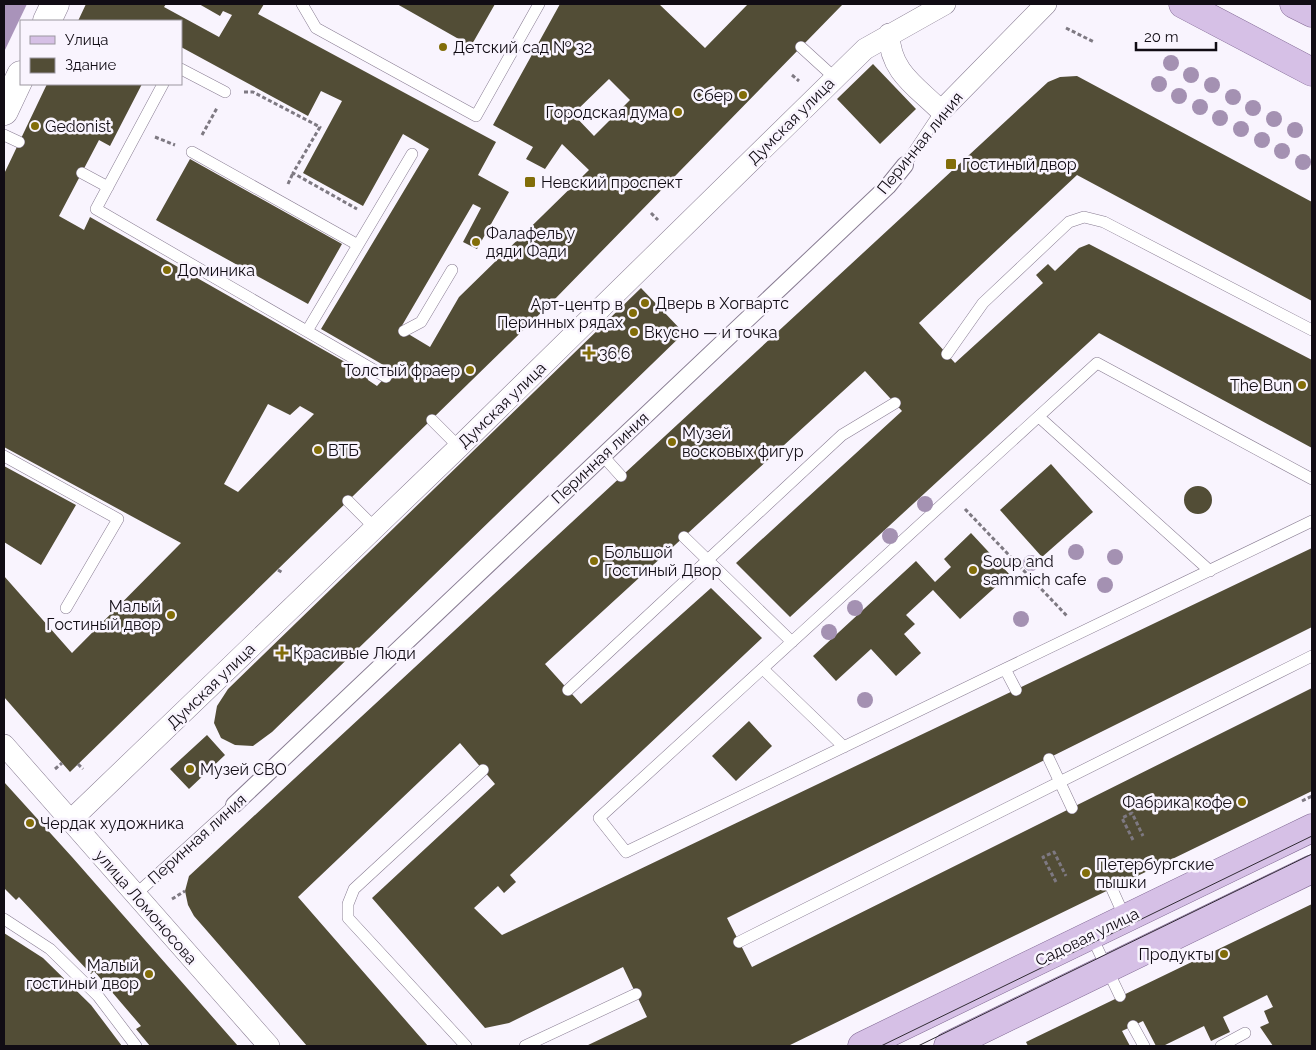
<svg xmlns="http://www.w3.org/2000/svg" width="1316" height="1050" viewBox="0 0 1316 1050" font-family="Raleway,sans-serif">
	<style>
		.water { fill: #a993ba }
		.building { fill: #524d36; fill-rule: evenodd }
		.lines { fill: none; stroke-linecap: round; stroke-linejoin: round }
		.service-casing { stroke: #887c92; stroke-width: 12 }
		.pedestrian-casing { stroke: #887c92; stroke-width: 18 }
		.minor-casing { stroke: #887c92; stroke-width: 22 }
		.tertiary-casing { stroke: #887c92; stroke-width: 29 }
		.primary-casing { stroke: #7f6692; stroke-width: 29 }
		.path { stroke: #7e7982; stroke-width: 3; stroke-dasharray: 4 2.5; stroke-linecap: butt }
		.service { stroke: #fff; stroke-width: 11 }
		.pedestrian { stroke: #fff; stroke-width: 16 }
		.minor { stroke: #fff; stroke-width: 21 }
		.tertiary { stroke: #fff; stroke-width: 28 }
		.primary { stroke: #d6c0e6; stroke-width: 28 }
		.tram { stroke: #312c34; stroke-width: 1 }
		.tree { fill: #a491b2 }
		.poi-dot { fill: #826d09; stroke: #f9f4fe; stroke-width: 2 }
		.labels { text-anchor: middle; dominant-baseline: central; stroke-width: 5; stroke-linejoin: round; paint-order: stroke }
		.poi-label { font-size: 16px; fill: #110c14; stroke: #f9f4fe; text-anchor: start }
		.street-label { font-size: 16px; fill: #110c14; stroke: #f9f4fe }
	</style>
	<rect width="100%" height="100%" fill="#f9f4fe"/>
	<path class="water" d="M4,4h23l-23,48z"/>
	<path class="building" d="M86,4h80l-2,3 55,30 13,-22 -9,-4 -3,5 -21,-12h65l-6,10 238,128 -18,33 31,17 -32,57 -14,-7 18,-34 -8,-4 -73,125 30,18 29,-50 130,-127 -27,-26 -17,25 -19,-10 7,-12 -40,-22 67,-121h99l46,44 43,-44h95l-291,298 -482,470 -66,-75v-121l68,77 109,-110 -177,-96v-273l43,-90h95l-32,62 -11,-6 -40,76 25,14 6,-13 276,157 2,6 9,6 15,-16 -71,-41 108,-180 -26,-15 -40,72 -60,-33 39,-72 -21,-10 -13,25 -127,-69v-26h-103zM609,79l21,21 -36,36 -21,-22zM268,404l22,11 10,-9 14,8 -76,78 -14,-8z
		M397,4h98l-24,42z
		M873,64l43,45 -36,35 -43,-45z
		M1077,76l235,126v99l-235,-126 -158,148 36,40 88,-80 -7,-8 12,-11 7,7 24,-23 10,-4 223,116v88l-213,-115 -309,284 -54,-54 166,-152 -37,-40 -320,293 36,40 130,-116 51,50 -252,237 6,7 -12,11 -6,-7 -24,22 28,27 810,-387v79l-585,291 25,49 560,-279v103l-524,255h-202l61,-29 -24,-50 -114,56 -24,5 -113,-130 123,-114 -35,-41 -162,154 130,149h-121l-113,-130 -6,-11 -3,-14 4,-15 859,-794 12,-5z
		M190,159l152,85 -34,60 -152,-84z
		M641,288l43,45 -412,399 -19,14 -18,-1 -14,-7 -7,-15 3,-17 11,-17z
		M1051,464l42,48 -51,45 -42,-47z
		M4,466l72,39 -35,60 -37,-23z
		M1184 500a14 14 0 1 1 28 0a14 14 0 1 1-28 0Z
		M971,533l40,43 -7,7 -2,-2 -42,38 -27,-29 -27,25 9,9 -11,10 17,19 -25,23 -25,-27 -35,32 -23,-25 103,-95 19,21 16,-15 -7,-8z
		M749,721l23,25 -36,35 -24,-25z
		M207,735l18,20 -36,34 -19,-20z
		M4,782l68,75 166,189h-88l-14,-17 5,-3 -47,-55 -3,3 -72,-77 -3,3 -12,-12z
		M1312,904v142h-39l-13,-19 9,-4 -5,-12 9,-4 -6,-12 -44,22 7,15 -19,9 -7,-15 -41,20h-7l-13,-25 -21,10 8,15h-102l-2,-4z
		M4,933l39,25 48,47 31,41h-118z"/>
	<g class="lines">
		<g class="service-casing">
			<path id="service" d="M302,4l14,24 160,88 63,-112
				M801,47l34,31
				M181,69l44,23
				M163,84l-67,125 290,168
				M4,135l15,7
				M192,152l166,93
				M905,165l36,-54
				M82,173l26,14
				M307,331l105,-177
				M404,331l17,-9 31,-52
				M947,354l36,-51 86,-81 15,-5 20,5 208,108
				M1039,417l171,154
				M432,420l27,27
				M4,456l114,63 -52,89
				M603,456l18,20
				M348,501l27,27
				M684,537l108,105
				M763,669l81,78
				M1005,669l-379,183 -27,-34 498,-455 215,116
				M568,690l274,-255 53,-32
				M1016,690l-11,-21 307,-148
				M1049,759l23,49
				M1112,889l13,29
				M135,895l99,-90
				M4,919l46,30 48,47 38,50
				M1091,935l29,61
				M739,942l573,-286
				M1133,1026l11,20
				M466,1046l-118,-128v-14l6,-15 129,-119
				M525,1046l111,-52
				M1221,1046l24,-13"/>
		</g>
		<g class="pedestrian-casing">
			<path id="pedestrian" d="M234,805l654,-619 17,-21"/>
		</g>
		<g class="minor-casing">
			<path id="minor" d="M889,34c1,38 27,52 52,77l105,-107
				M4,745l265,301
				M70,821l389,-374 406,-398 80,-45"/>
		</g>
		<g class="tertiary-casing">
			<path id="tertiary" d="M47,21l8,-17
				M4,111l17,-36"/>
		</g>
		<g class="primary-casing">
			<path id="primary" d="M1183,4l129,68
				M1294,4l18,9
				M862,1046l450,-218
				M948,1046l364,-177"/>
		</g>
		<path class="path" d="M1066,28l28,14
			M792,75l7,6
			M244,92h9l67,35 -27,46 64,36
			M202,135l15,-27
			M155,137l20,8
			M288,184l5,-11
			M651,213l7,7
			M965,509l103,108
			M278,570l5,3
			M78,764l5,5
			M55,769l7,-6
			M1302,801l10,-5
			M1133,840l-11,-22 10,-5 11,23
			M1056,882l-13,-25 11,-5 12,24
			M172,899l13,-8"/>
		<use href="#service" class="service"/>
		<use href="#pedestrian" class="pedestrian"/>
		<use href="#minor" class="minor"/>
		<use href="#tertiary" class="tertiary"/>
		<use href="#primary" class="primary"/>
		<path class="tram" d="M881,1046l431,-210
			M918,1046l394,-192"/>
	</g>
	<g class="tree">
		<circle cx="1171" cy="63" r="8"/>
		<circle cx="1191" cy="75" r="8"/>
		<circle cx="1159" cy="84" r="8"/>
		<circle cx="1212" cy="85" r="8"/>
		<circle cx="1179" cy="96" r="8"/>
		<circle cx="1233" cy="97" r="8"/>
		<circle cx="1200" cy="107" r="8"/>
		<circle cx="1253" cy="108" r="8"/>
		<circle cx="1220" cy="118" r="8"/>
		<circle cx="1274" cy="119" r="8"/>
		<circle cx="1241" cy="129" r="8"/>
		<circle cx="1295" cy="130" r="8"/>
		<circle cx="1262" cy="140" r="8"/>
		<circle cx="1282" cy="151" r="8"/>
		<circle cx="1303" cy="162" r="8"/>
		<circle cx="925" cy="504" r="8"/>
		<circle cx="890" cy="536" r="8"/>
		<circle cx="1076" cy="552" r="8"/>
		<circle cx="1115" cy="557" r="8"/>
		<circle cx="1031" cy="563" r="8"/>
		<circle cx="1105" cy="585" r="8"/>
		<circle cx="855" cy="608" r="8"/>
		<circle cx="1021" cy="619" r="8"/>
		<circle cx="829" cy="632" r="8"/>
		<circle cx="865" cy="700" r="8"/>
	</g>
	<g class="poi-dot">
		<circle cx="443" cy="47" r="5"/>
		<circle cx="743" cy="95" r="5"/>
		<circle cx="678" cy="112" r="5"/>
		<circle cx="35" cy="126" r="5"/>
		<rect x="945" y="158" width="12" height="12" rx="2.5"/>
		<rect x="524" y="176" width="12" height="12" rx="2.5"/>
		<circle cx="476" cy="242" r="5"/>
		<circle cx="167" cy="270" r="5"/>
		<circle cx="645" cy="303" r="5"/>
		<circle cx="633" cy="313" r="5"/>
		<circle cx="634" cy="332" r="5"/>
		<path d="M586.5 345.5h5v5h5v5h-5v5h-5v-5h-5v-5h5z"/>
		<circle cx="470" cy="370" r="5"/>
		<circle cx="1302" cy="385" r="5"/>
		<circle cx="672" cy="442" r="5"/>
		<circle cx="318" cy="450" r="5"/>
		<circle cx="594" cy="561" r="5"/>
		<circle cx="973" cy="570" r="5"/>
		<circle cx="171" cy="615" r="5"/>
		<path d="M279.5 645.5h5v5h5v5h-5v5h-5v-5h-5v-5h5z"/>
		<circle cx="190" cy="769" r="5"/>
		<circle cx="1242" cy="802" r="5"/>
		<circle cx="30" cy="823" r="5"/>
		<circle cx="1086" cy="873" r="5"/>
		<circle cx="1224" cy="954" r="5"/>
		<circle cx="149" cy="974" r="5"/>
	</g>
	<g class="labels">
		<g class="poi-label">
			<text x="453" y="47">Детский сад № 32</text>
			<text x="733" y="95" text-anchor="end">Сбер</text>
			<text x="668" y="112" text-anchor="end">Городская дума</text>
			<text x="45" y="126">Gedonist</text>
			<text x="962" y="164">Гостиный двор</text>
			<text x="541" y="182">Невский проспект</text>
			<text x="486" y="233">Фалафель у<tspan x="486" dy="18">дяди Фади</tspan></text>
			<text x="177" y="270">Доминика</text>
			<text x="655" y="303">Дверь в Хогвартс</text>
			<text x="623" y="304" text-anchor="end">Арт-центр в<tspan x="623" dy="18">Перинных рядах</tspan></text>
			<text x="644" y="332">Вкусно — и точка</text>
			<text x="599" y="353">36,6</text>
			<text x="460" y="370" text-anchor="end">Толстый фраер</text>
			<text x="1292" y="385" text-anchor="end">The Bun</text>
			<text x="682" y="433">Музей<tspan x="682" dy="18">восковых фигур</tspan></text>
			<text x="328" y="450">ВТБ</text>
			<text x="604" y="552">Большой<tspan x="604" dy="18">Гостиный Двор</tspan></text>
			<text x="983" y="561">Soup and<tspan x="983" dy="18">sammich cafe</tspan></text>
			<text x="161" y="606" text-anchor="end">Малый<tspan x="161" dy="18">Гостиный двор</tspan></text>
			<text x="293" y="653">Красивые Люди</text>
			<text x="200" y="769">Музей СВО</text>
			<text x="1232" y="802" text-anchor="end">Фабрика кофе</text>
			<text x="40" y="823">Чердак художника</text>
			<text x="1096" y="864">Петербургские<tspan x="1096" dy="18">пышки</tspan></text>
			<text x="1214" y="954" text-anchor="end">Продукты</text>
			<text x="139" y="965" text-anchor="end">Малый<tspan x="139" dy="18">гостиный двор</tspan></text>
		</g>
		<g class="street-label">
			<text transform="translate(791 121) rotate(-45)">Думская улица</text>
			<text transform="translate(920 143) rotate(-51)">Перинная линия</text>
			<text transform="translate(502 405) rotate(-44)">Думская улица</text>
			<text transform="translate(600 458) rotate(-43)">Перинная линия</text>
			<text transform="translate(211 686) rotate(-44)">Думская улица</text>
			<text transform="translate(197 839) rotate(-42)">Перинная линия</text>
			<text transform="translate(146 907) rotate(49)">улица Ломоносова</text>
			<text transform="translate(1087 937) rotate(-26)">Садовая улица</text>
		</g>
	</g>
	<rect width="1316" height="1050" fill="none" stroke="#110c14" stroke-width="10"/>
	<rect x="20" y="20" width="162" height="65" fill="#f9f4fe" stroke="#9c97a0"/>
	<rect x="30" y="36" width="25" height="8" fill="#d6c0e6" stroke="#9c97a0"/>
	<text x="65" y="45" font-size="15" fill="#110c14">Улица</text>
	<rect x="30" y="58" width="25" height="15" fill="#524d36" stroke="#9c97a0"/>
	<text x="65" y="70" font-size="15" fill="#110c14">Здание</text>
	<path d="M1136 42v8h80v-8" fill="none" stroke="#110c14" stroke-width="2.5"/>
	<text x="1144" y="42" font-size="15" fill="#110c14" stroke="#f9f4fe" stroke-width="4" paint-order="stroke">20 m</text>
</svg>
